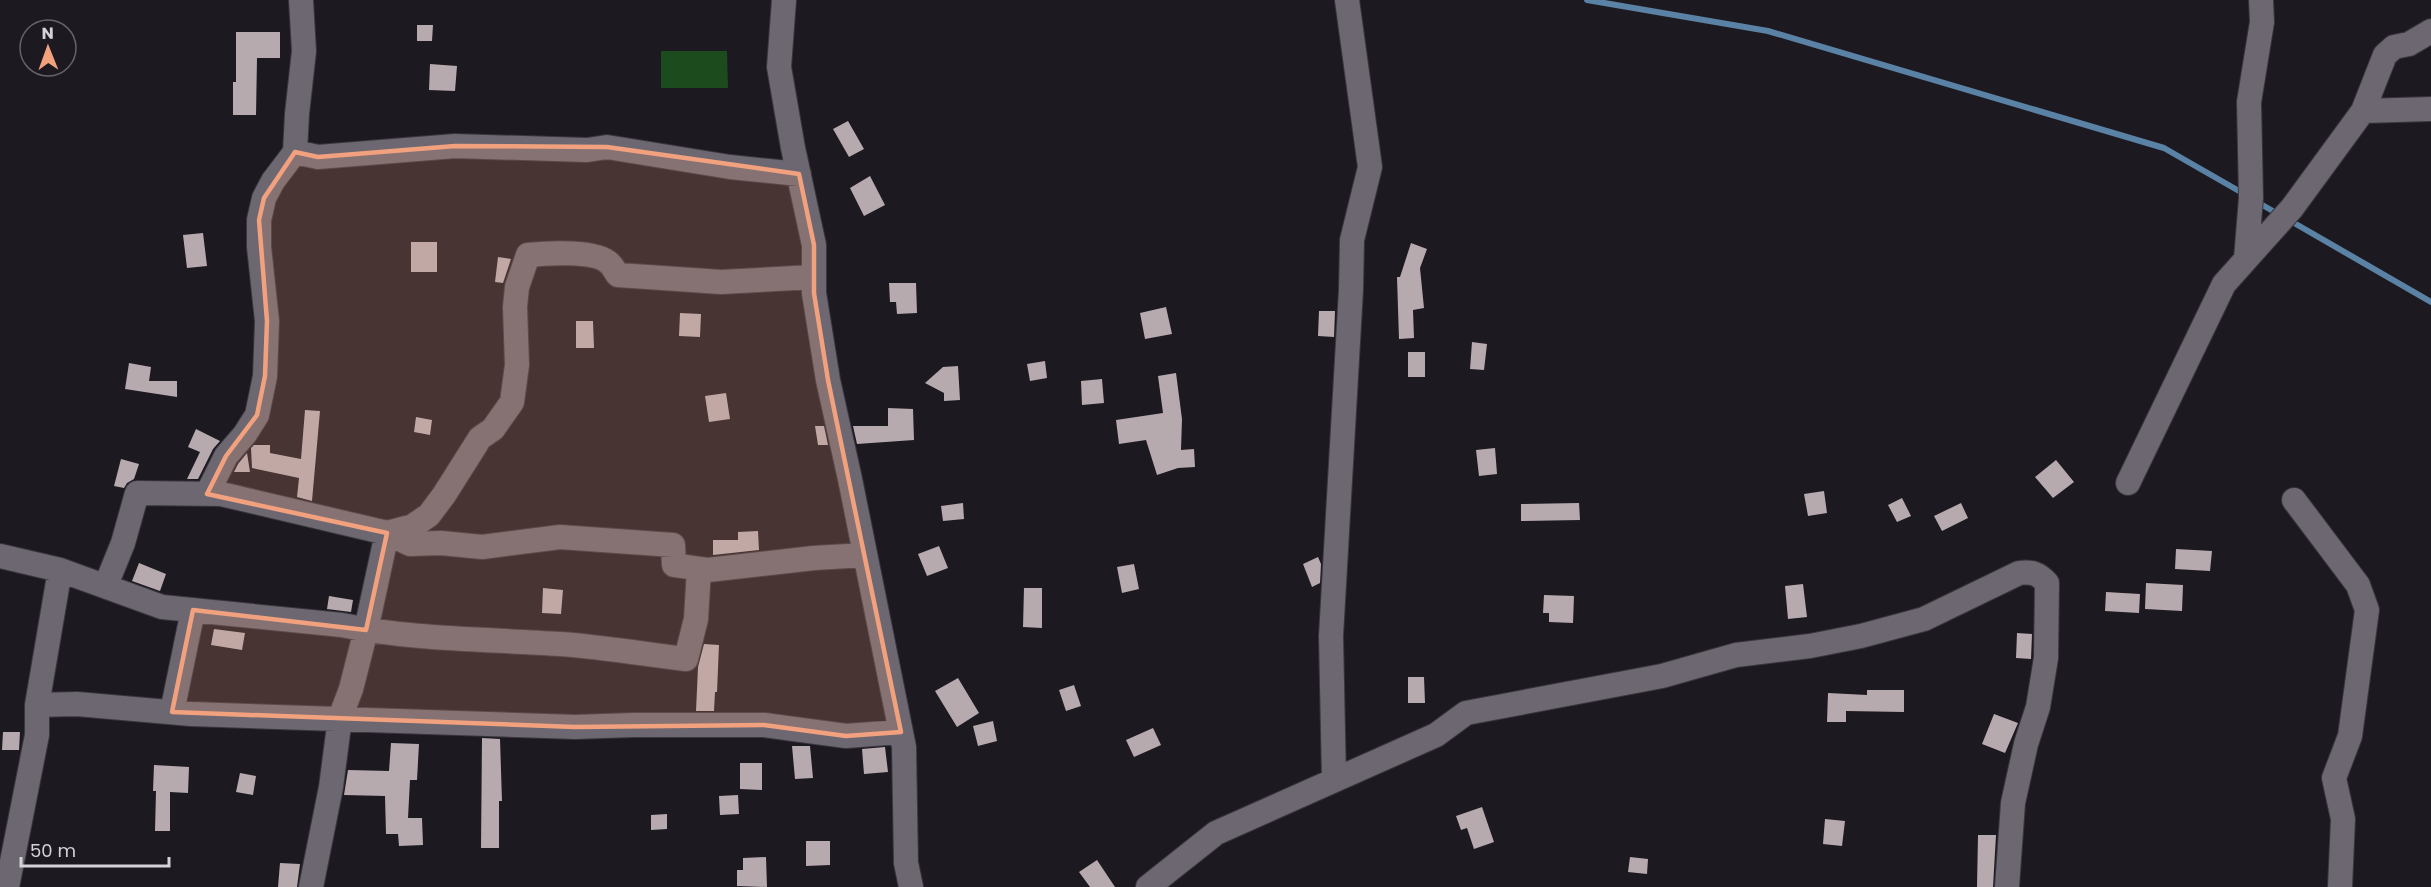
<svg xmlns="http://www.w3.org/2000/svg" width="2431" height="887" viewBox="0 0 2431 887" font-family="Poppins,sans-serif">
	<style>
		.green { fill: #1c4c1d }
		.lines { fill: none; stroke-linecap: round; stroke-linejoin: round }
		.stream { stroke: #5a82a5; stroke-width: 6 }
		.building { fill: #b7aaaf }
		.minor-casing { stroke: #39363c; stroke-width: 26 }
		.minor { stroke: #6c6771; stroke-width: 24 }
		.marked { fill: #f2a17e; fill-opacity: 0.2; stroke: #f2a17e; stroke-width: 4.5; stroke-linejoin: round }
	</style>
	<rect width="100%" height="100%" fill="#1d1921"/>
	<path class="green" d="M661,51h66l1,37h-67z"/>
	<g class="lines">
		<path class="stream" d="M1587,0l181,31 396,117 82,47
			M2257,202l23,13
			M2289,220l142,82"/>
	</g>
	<path class="building" d="M417,25h16l-1,16h-15z
		M236,32h44v26h-23l-1,57h-23v-33h3z
		M430,64l27,2 -2,25 -26,-1z
		M848,121l16,28 -15,8 -16,-28z
		M870,176l15,29 -21,11 -14,-28z
		M203,233l4,33 -20,2 -4,-33z
		M411,242h26v30h-26z
		M1411,243l16,6 -7,19 4,40 -11,2 1,28 -15,1 -2,-62h3z
		M498,257l13,2 -8,24 -8,-1z
		M889,283h27l1,30 -20,1 -1,-12h-6z
		M1166,307l6,27 -27,5 -5,-26z
		M1319,311h16l-1,26 -16,-1z
		M680,313l21,1 -1,23 -21,-1z
		M576,321h17l1,27h-18z
		M1472,342l15,2 -3,26 -14,-1z
		M1408,352h17v25h-17z
		M1045,361l2,17 -17,3 -3,-17z
		M129,363l22,4 -2,14h28v16l-52,-8z
		M958,366l2,34 -16,1v-8l-19,-10 18,-16z
		M1176,373l6,46 -1,31 13,-1 1,18 -17,1 -21,7 -11,-35 -27,4 -3,-24 47,-7 -5,-37z
		M1102,379l2,24 -22,2 -1,-24z
		M726,393l4,26 -21,3 -4,-26z
		M888,408l25,1 1,31 -57,4 -4,-18h35z
		M305,410l15,1 -8,90 -15,-4 2,-19 -47,-10 -1,-20 3,-3h16v8l31,6z
		M416,417l16,3 -2,15 -16,-3z
		M815,426h9l4,19h-10z
		M196,429l24,12 -7,8 -15,30h-11l13,-27 -12,-5z
		M1495,448l2,26 -18,2 -3,-26z
		M247,453l3,19h-16l4,-8z
		M121,459l18,5 -5,15 -7,4 -3,5 -10,-2z
		M2056,460l18,22 -21,16 -18,-21z
		M1824,491l3,22 -19,3 -4,-22z
		M1902,498l9,18 -14,6 -9,-17z
		M963,503l1,16 -21,2 -2,-15z
		M1579,503l1,17 -59,1v-17z
		M1961,503l7,15 -26,13 -8,-15z
		M758,531l1,19 -46,5v-15h25v-8z
		M939,546l9,22 -21,8 -9,-22z
		M2176,549l36,2 -2,20 -35,-2z
		M1318,557l3,7 -1,19 -8,4 -9,-23z
		M139,563l27,11 -6,17 -28,-10z
		M1134,564l5,25 -17,4 -5,-26z
		M2146,583l37,2 -1,26 -37,-2z
		M1803,584l4,33 -19,2 -3,-33z
		M543,588l20,2 -2,24 -19,-1z
		M1024,588h18v40l-19,-1z
		M2106,592l34,2 -1,19 -34,-2z
		M1544,595l30,1 -1,27 -24,-1v-9h-6z
		M329,596l24,4 -2,12 -24,-3z
		M214,629l31,4 -3,17 -31,-5z
		M2017,633l15,1 -1,25 -15,-1z
		M704,644l15,1 -2,47h-2l-1,19h-18l2,-44z
		M1408,677h16l1,26h-17z
		M958,678l21,35 -22,14 -22,-36z
		M1074,685l7,21 -15,5 -7,-21z
		M1867,690h37v22l-58,-1v11h-19l1,-29 39,2z
		M1994,714l24,9 -13,30 -23,-9z
		M993,721l4,20 -19,5 -5,-20z
		M1153,728l8,17 -27,12 -8,-17z
		M3,732h17l-1,18h-17z
		M482,738l18,1 2,62h-3v47h-18z
		M391,743l28,1 -2,36h-7l-2,38h14l1,27 -24,1 -1,-12h-12l-1,-38 -41,-1 4,-25 41,1z
		M792,746h18l3,32 -18,1z
		M885,747l3,25 -24,2 -2,-25z
		M740,763h22v27l-22,-1z
		M154,765l35,2 -1,26 -18,-1v39h-15l1,-40h-3z
		M240,773l16,3 -3,19 -17,-3z
		M738,795l1,19 -19,1 -1,-19z
		M1482,807l12,35 -20,7 -7,-21 -6,2 -5,-14z
		M667,814v15l-16,1v-15z
		M1825,819l20,2 -3,25 -19,-2z
		M1978,835h18l-3,52h-16z
		M806,841h24v24l-24,1z
		M766,857l1,30 -30,-1v-16h6v-12z
		M1630,857l18,2 -1,15 -19,-2z
		M1097,860l18,27h-25l-11,-15z
		M280,863l20,1 -3,23h-19z"/>
	<g class="lines">
		<g class="minor-casing">
			<path id="minor" d="M784,0l-5,67 14,81 21,97v48l14,87 22,99 54,268 2,116 5,24
				M2363,111l22,-56 9,-8 15,-3 22,-13
				M295,152l23,5 137,-11 132,4 20,-3 123,20 69,7
				M2246,259l5,-61 -2,-96 13,-80 -1,-22
				M2128,483l96,-199 68,-76 71,-97 68,-2
				M207,494l19,-38 19,-22 12,-19 8,-39 2,-55 -8,-74v-27l5,-22 9,-17 22,-29 2,-38 7,-63 -3,-51
				M2294,500l64,85 9,25 -17,126 -16,42 9,41 -3,68
				M0,556l60,14 102,37 180,18c71,15 145,14 218,19 42,3 84,10 126,15l10,-40 3,-50
				M106,585l17,-42 14,-50 84,1 166,39 23,11 31,-1 41,4 78,-10 113,8 1,20 34,5 106,-12 51,-3
				M37,705l40,-1 114,10 384,13 59,-2h130l82,11 55,-4
				M172,712l21,-102
				M1334,780l-3,-144 20,-346 1,-50 18,-73 -23,-167
				M7,887l30,-152v-30l23,-135
				M311,887l20,-100 9,-69 11,-29 15,-59 21,-97 26,-7 16,-11 15,-20 36,-57 13,-9 19,-27 5,-37 -2,-58 2,-20 11,-32c18,-2 68,-5 81,8 4,3 6,9 9,12l103,7 93,-5
				M1148,887l68,-54 220,-98 30,-22 196,-37 74,-21 74,-9 51,-10 63,-17 95,-46c13,-2 20,1 28,10l-1,75 -8,49 -12,37 -13,59 -6,84"/>
		</g>
		<use href="#minor" class="minor"/>
	</g>
	<path class="marked" d="M455,146l152,1 192,27 15,71v48l14,87 73,352 -55,4 -82,-11 -189,2 -403,-15 21,-102 173,20 21,-97 -180,-39 19,-38 31,-41 8,-39 2,-55 -8,-101 5,-22 31,-46 23,5z"/>
	<g transform="translate(48 48) rotate(359)"><circle r="28" fill="#1d1921" stroke="#67636a" stroke-width="1.5"/>
	<path d="M0-4.5L10 22L0 15L-10 22Z" fill="#f2a17e"/>
	<text y="-9" font-size="16" font-weight="bold" text-anchor="middle" fill="#d5d2d8">N</text>
	</g>
	<path d="M21 857v9h148v-9" fill="none" stroke="#d5d2d8" stroke-width="3"/>
	<text x="30" y="857" font-size="18" fill="#d5d2d8" stroke="#1d1921" stroke-width="4.5" paint-order="stroke">50 m</text>
</svg>
